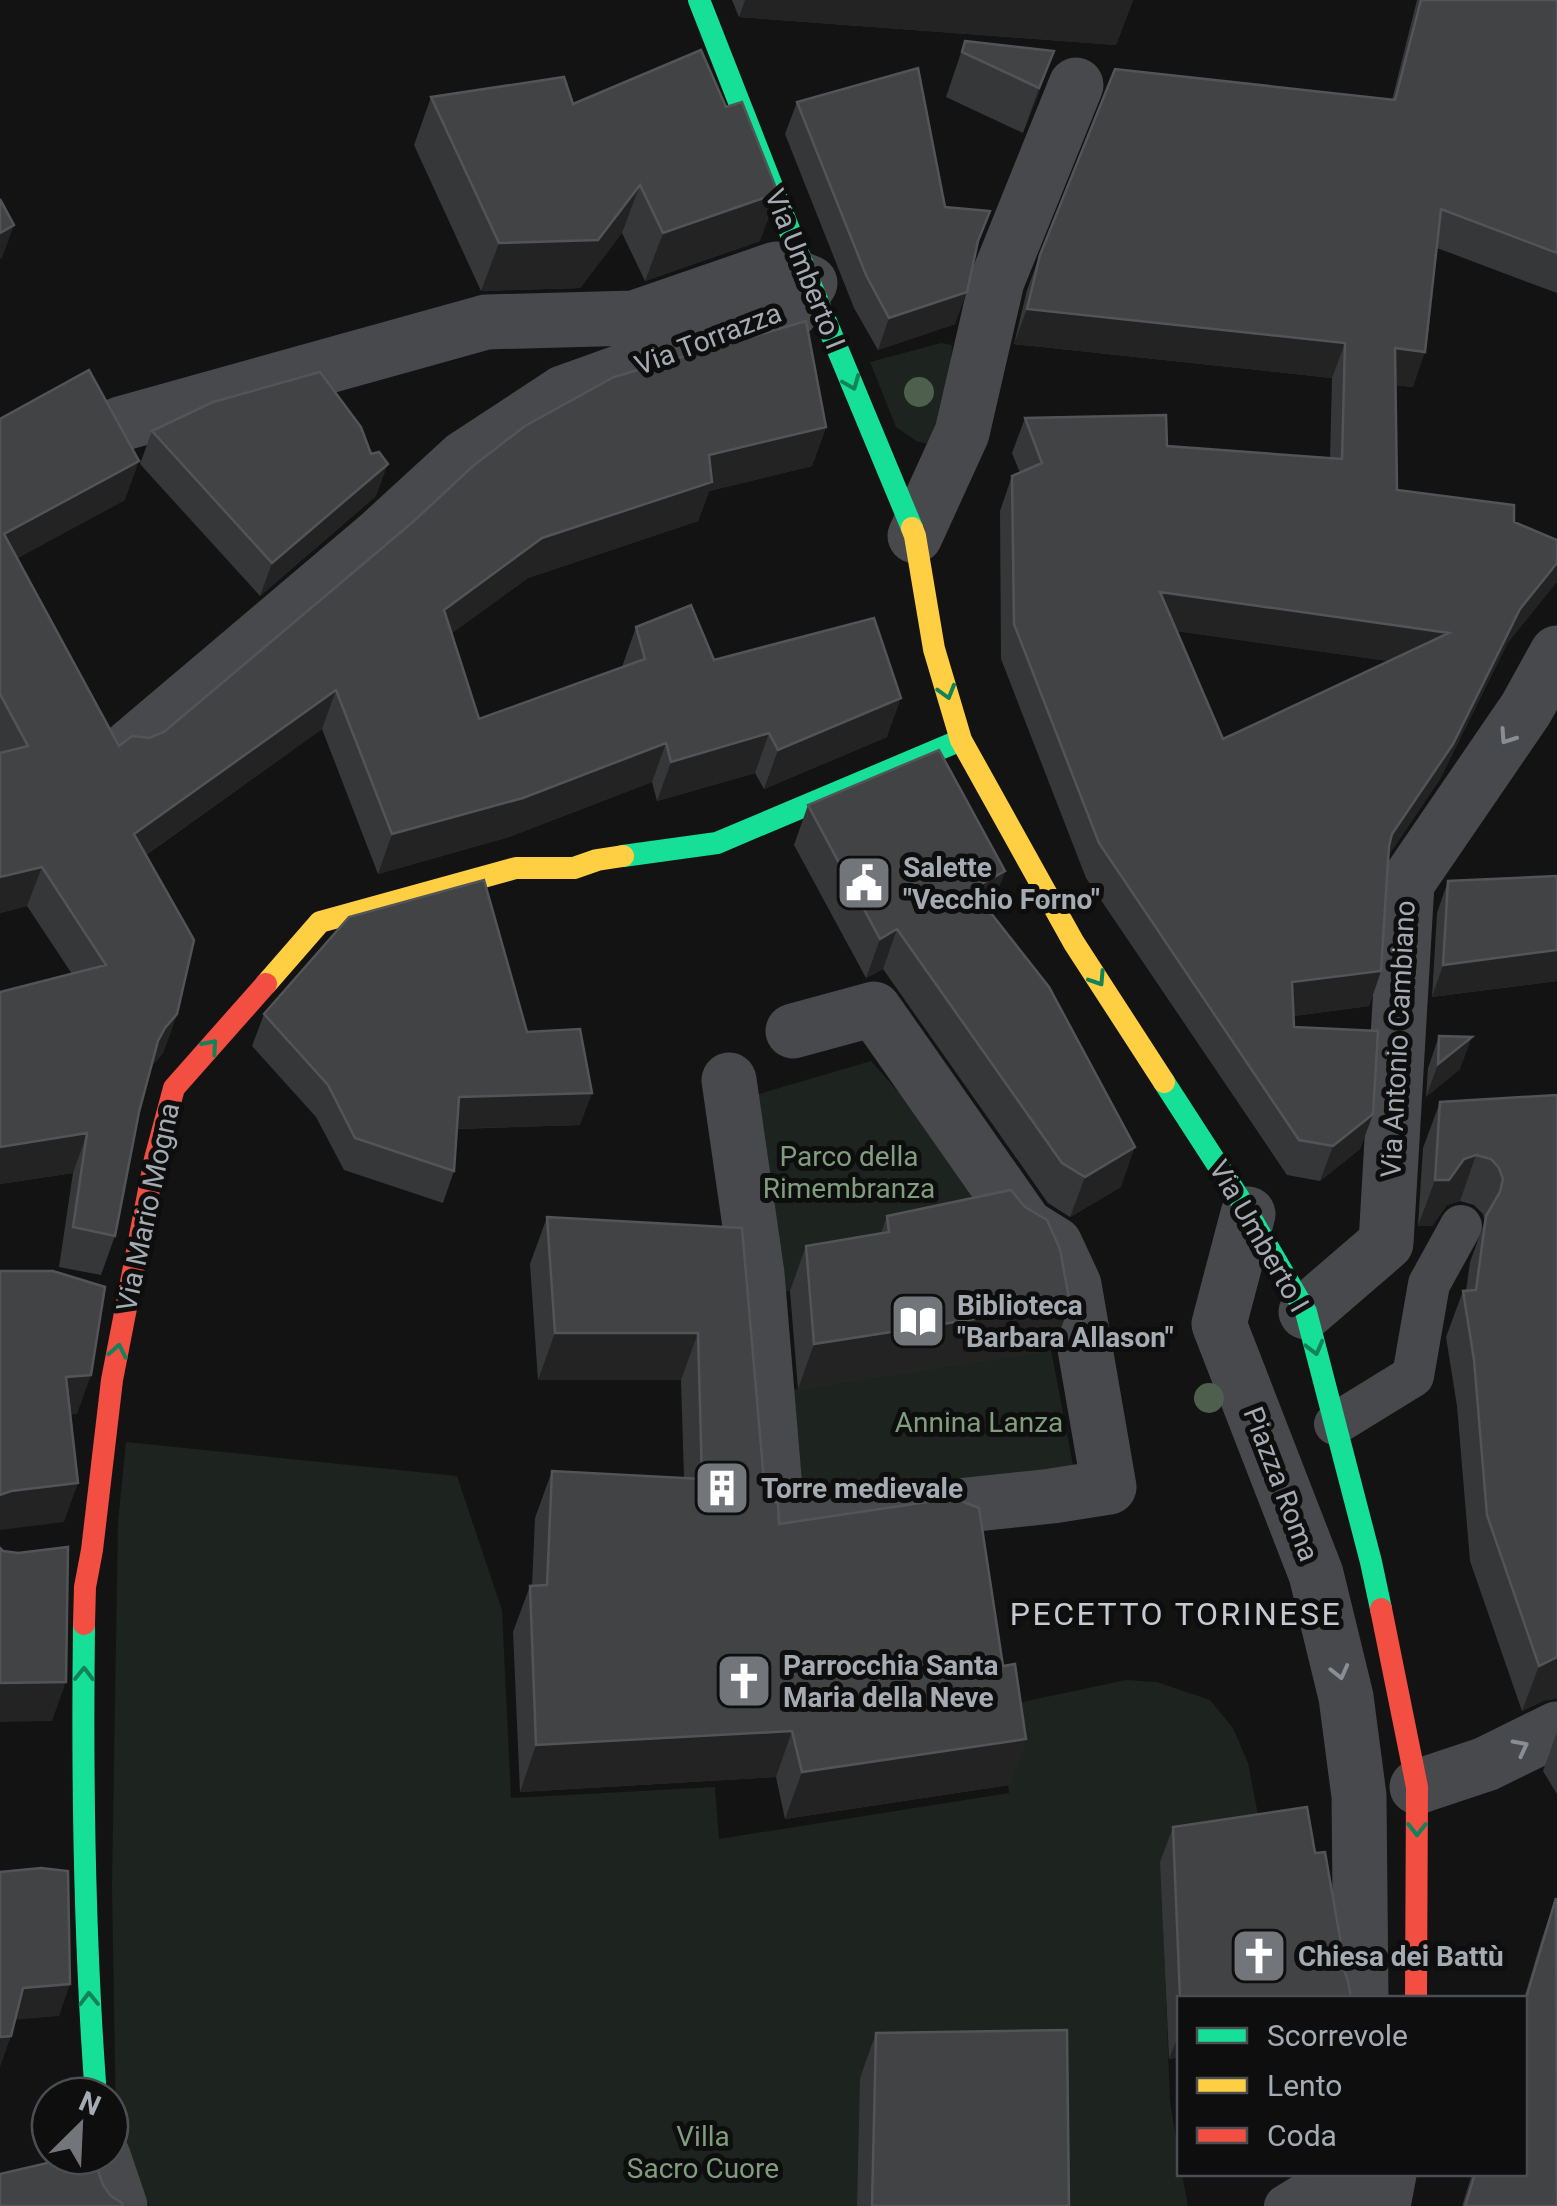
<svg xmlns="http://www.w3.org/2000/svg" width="1557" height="2206" viewBox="0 0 1557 2206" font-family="Roboto,sans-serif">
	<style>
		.green { fill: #1d231e }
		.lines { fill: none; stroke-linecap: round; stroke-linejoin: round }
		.lane { stroke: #48494c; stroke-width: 42 }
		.street { stroke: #48494c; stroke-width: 55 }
		.fast { stroke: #16e098; stroke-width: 22 }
		.slow { stroke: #ffcf43; stroke-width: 22 }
		.jam { stroke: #f24e42; stroke-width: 22 }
		.tree { fill: #4f5f4e }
		.wall { fill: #363738; fill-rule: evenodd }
		.shaded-wall { fill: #232324 }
		.building { fill: #424345; stroke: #525457; stroke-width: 2.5; fill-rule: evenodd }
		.oneway { stroke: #12825a }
		.oneway2 { stroke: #898e94 }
		.labels { text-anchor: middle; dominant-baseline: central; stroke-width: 10; stroke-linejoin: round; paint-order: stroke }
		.street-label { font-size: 28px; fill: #a5abb3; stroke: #0e0e0f }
		.poi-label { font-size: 28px; font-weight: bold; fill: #a5abb3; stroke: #0e0e0f; text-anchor: start }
		.park-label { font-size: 28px; fill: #809d7d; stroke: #0e0e0f }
		.quarter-label { font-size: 32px; letter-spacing: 2.5px; fill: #c6cad0; stroke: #0e0e0f }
	</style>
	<rect width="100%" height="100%" fill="#131314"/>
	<path class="green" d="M941,343l11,2 -3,56 -17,44 -16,-4 -20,-14 -26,-65z
		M871,1061l143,162 -142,54 -106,18 -14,-199z
		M1051,1350l23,120 -279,39 -18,-117z
		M126,1442l331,34 45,134 9,188 204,-11 4,52 290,-46 -11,-83 24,-8 104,-22 31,2 53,18 23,28 15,35 16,83 -79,67 -22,4 7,184 9,56 1,17h2l6,32h-1039l-33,-84 -4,-236 6,-365z"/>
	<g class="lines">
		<path class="lane" d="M1335,1424l78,-48 16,-92 32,-58
			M1285,2206l52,-32"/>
		<path class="street" d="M120,424l366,-102 148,-4 142,-49 34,14 -19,28 -228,82 -99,65 -85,78 -249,211
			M915,536l47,-103 35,-152 79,-196
			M729,1080l28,194 21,251 274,-29 57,-9 -35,-202 -19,-41 -29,-18 -152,-217 -81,22
			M1248,1214l-29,110 97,250 30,123 13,99 2,202
			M1306,1312l80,-69 21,-360 119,-174 31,-56
			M1417,1787l69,-23 71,-35
			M103,2156l17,50
			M1334,2206l5,-32
			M1383,2206l6,-32"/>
		<path class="fast" d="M699,0l111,283 102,245
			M623,856l94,-13 244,-103
			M1164,1082l75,116 67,114 65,250 10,47
			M84,1624c-2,157 0,315 12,472"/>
		<path class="slow" d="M912,528l3,8 19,113 27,91 113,203 90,139
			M266,984l54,-62 196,-54h58l23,-8 26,-4"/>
		<path class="jam" d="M1381,1609l36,178 -1,211
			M84,1624l1,-37 7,-37 20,-170 43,-221 19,-71 92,-104"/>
	</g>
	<g class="tree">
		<circle cx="919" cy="392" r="15"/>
		<circle cx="1209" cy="1398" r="15"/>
	</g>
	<path class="wall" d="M732,0h401l-17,45 -377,-28z
		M1417,0h140v293l-120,-45 -24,139 -18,-2 2,105 110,154 -67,135 -52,77 -7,115 -12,35 -76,10 1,11 79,87 -13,35 -40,32 -33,-6 -201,-297 -85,-219 -1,-148 12,-35 8,-3 -8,-20 13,-35 142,28 163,12 2,-80 -318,-34 13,-54 13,-35 352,-155zM1177,631l212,30 -166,78z
		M965,41l89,10 -31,82 -77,-36z
		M431,97l142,7 187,137 -115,40 -23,-48 -42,55 -99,3 -67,-146z
		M797,102l148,105 32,40 -22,77 -77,26 -24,-42 -69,-174z
		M0,419l125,81 -108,58 102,188 30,-8 677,-311 -14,39 -103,25 -11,30 -170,57 -76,55 27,86 143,-52 14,-40 251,110 -123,52 -9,-16 -98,28 -5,-19 -143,55 -131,37 -56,-145 -176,126 31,159 -14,39 -12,14 -12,45 -24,124 -14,39 -42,-8 14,-94 -73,11v-192l72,-18 -45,-68 -27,7z
		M152,431l224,65 -116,100 -120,-132z
		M808,805l197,66 -15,40 131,276 -51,30 -22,-14 -165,-234 -17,9 -72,-133z
		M1557,876v105l-125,16 5,-84 11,-32z
		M264,1014l263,18 53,93 -123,4 -3,42 -11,32 -99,-33 -28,-53 -64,-71z
		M1439,1036l21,33 -34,28 2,-29z
		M1557,1095l-14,606 -21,10 -52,-150 -13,-155 -11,-69 17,-46h3l4,-29 15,-41 -2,-7 -9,-9 -14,-4 -13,4 -15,21h-14l5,-78 17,-46z
		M887,1216l166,134 -255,39 -8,-98 16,-45 75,-13z
		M547,1217l195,11 22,253 15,43 224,142 23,73 -17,46 -224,34 -9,-42 -256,15 -7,-160 17,-46h2l3,-68 17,-47 132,7 -3,-98h-143l-8,-116z
		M1557,1732v62l-14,-23z
		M1173,1827l142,26 36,145h-171v59l-11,2 -9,-197z
		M1556,1898l1,308h-95l10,-32h52v-176l18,-60z
		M876,2033l193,173h-212l3,-128z"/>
	<path class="shaded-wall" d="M745,0h388l-17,45 -377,-28z
		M1054,51l-16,45 -15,37 16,-45z
		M640,185l-18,48 -42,55 -99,3 18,-48z
		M778,193l-18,48 -115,40 18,-48z
		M14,225l-12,33 -2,1v-26z
		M967,292l-12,32 -77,26 11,-32z
		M1027,309l318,34 -13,35 -318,-34z
		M1395,348l30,4 -12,35 -31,-3z
		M826,427l-14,39 -103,25 -11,30 -170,57 -98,71 14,-39 98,-72 167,-83z
		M139,461l-14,39 -125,68 4,-34z
		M388,464l-12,32 -116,100 12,-33z
		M1557,563v19l-50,62 -67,135 -61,90 13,-35 128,-225z
		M1160,592l289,41 -12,35 -290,-41z
		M336,690l-14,39 -202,144 14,-39z
		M901,698l-14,39 -123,52 14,-39z
		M769,733l-14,40 -98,28 14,-39z
		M666,743l-14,39 -143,55 -131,37 14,-40z
		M42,867l-15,39 -27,7v-36z
		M1005,871l-15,40 -32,17 14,-39z
		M897,929l-14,40 -17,9 14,-39z
		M1557,950v31l-125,16 11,-32z
		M1381,971l-12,35 -90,12 13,-36z
		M177,1014l-14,39 -12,14 7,-26 7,-13z
		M1472,1037l-12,32 -34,28 12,-33z
		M592,1093l-12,32 -133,4 12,-32z
		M1373,1114l-13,35 -40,32 13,-35z
		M87,1133l-14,40 -73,11v-37z
		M1135,1147l-14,40 -51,30 15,-40z
		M1476,1155l-16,46 -13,4 -15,21h-14l17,-46 29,-21z
		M1070,1304l-17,46 -255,39 16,-45z
		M555,1333h143l-17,47h-143z
		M91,1375l-14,39 -25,2 14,-39z
		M78,1483l-14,39 -64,8v-35l11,-4z
		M1557,1657v42l-14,2 -21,10 17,-45z
		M66,1682l-14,39 -52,1v-39z
		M792,1731l-16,46 -256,15 16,-47z
		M1026,1739l-17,46 -224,34 17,-47z
		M70,1984l-11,32 -48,4 12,-32z
		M1180,2031v26l-11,2z
		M11,2036l-11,31v-30z"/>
	<path class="building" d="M1421,0h136v253l-116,-44 -16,143 -30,-4 2,142 117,15v17l43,18v23l-37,46 -67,135 -61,90 -3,12 -8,125 -89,11 2,45 84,4 -5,83 -40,32 -34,-6 -200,-297 -85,-219 -2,-148 30,-13 -17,-45 141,-3 1,31 175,13 3,-116 -318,-34 13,-54 75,-186 280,31zM1160,592l289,41 -226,106z
		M965,41l89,10 -15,37 -77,-36z
		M701,50l25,57 16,-5 36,91 -115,40 -23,-48 -42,55 -99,3 -68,-146 133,-20 9,27z
		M918,68l27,139 45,4 -12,30 -11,51 -78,26 -23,-43 -69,-173z
		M0,199l14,26 -14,8z
		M806,321l20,106 -117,28 3,27 -170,56 -98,72 35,109 166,-60 -9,-32 55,-22 23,55 160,-42 27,80 -123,52 -9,-17 -98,29 -5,-19 -143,55 -131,36 -56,-144 -202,144 60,106 -17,74 -12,14 -7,13 -19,71 -24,124 -42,-9 14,-94 -87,14v-155l106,-27 -64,-98 -42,10v-124l28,-7 -28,-52v-275l89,-49 50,91 -135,73 115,212 13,-10 17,2 15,-6 250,-211 59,-55 52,-40 89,-49z
		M320,372l41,55 10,27 8,-2 9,12 -116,99 -120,-132 61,-29z
		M939,750l66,121 -33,18 77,98 86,160 -50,30 -23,-14 -165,-234 -17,10 -72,-134z
		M1557,876v74l-114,15 5,-84z
		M484,880l43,152 53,-3 12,64 -133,4 -5,74 -99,-33 -27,-53 -64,-71 85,-97z
		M1439,1036l33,1 -34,27z
		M1557,1095v562l-18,9 -52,-151 -13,-155 -11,-69 13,-1 10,-74 14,-24 3,-13 -4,-11 -8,-9 -15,-4 -12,4 -15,21h-14l5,-78z
		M1011,1190l14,17 22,13 13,29 10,55 -256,40 -8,-98 83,-14 -2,-16z
		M547,1217l195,11 22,253 5,15 9,8 1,20 175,-26 25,10 24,158 12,-2 11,75 -224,33 -10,-41 -256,14 -6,-159 17,-1 5,-114 150,8 -4,-146h-143z
		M0,1271h53l52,16 -14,88 -25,2 12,106 -67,8 -11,4z
		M68,1547l-2,135 -66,1v-135l3,3 15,2z
		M1307,1807l8,46 10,-1 17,97v16l6,16 3,17h-171l-7,-171z
		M41,1868l27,3 2,113 -47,4 -12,48 -11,1v-165z
		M1556,1898l1,308h-92l10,-32h49v-169z
		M1067,2030l2,176h-197l4,-173z
		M77,2156h16l10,29 8,11 11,7 1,3h-123v-32z"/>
	<defs><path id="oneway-chevron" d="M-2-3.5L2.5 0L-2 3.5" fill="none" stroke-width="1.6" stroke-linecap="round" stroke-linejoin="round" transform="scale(2.5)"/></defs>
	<g class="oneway">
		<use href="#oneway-chevron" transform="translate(852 383) rotate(68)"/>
		<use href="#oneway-chevron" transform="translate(947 692) rotate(74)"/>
		<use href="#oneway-chevron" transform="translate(1098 979) rotate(57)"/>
		<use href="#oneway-chevron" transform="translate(211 1046) rotate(-49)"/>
		<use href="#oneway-chevron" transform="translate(1315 1348) rotate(75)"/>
		<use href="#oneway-chevron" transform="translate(118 1351) rotate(-79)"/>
		<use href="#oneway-chevron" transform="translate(84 1674) rotate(-89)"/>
		<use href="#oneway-chevron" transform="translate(1417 1829) rotate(90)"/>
		<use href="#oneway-chevron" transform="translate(89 1999) rotate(-91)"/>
	</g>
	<g class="oneway2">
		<use href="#oneway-chevron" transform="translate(1507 737) rotate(124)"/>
		<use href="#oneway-chevron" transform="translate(1340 1672) rotate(76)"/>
		<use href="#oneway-chevron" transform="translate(1521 1747) rotate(-27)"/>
	</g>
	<defs>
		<g id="civic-square" transform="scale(2.875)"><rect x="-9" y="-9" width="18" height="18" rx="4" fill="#72767b" stroke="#0e0e0f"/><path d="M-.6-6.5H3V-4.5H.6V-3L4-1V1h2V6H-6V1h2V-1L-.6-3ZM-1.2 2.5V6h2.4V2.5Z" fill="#fff"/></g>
		<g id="library-square" transform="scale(2.875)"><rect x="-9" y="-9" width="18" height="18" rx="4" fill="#72767b" stroke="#0e0e0f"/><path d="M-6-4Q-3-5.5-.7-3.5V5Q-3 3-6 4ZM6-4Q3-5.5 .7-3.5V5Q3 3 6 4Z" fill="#fff"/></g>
		<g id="building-square" transform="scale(2.875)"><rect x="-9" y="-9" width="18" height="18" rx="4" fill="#72767b" stroke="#0e0e0f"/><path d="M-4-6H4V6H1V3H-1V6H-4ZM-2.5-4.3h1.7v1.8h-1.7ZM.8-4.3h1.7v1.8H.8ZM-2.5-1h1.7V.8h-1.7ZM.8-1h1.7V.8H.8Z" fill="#fff"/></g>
		<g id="church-square" transform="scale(2.875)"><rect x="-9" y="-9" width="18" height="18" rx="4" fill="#72767b" stroke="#0e0e0f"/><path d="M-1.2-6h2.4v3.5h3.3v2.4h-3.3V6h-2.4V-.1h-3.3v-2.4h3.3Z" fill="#fff"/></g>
	</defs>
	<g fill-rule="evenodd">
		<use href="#civic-square" x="864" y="883"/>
		<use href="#library-square" x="918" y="1321"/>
		<use href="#building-square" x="722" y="1488"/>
		<use href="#church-square" x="744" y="1681"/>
		<use href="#church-square" x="1259" y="1956"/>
	</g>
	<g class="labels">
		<g class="street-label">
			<text transform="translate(805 269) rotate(68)">Via Umberto I</text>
			<text transform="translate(708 339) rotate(-21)">Via Torrazza</text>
			<text transform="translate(1398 1039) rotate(-87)">Via Antonio Cambiano</text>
			<text transform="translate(148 1207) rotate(-78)">Via Mario Mogna</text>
			<text transform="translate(1259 1236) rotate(60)">Via Umberto I</text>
			<text transform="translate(1281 1484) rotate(69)">Piazza Roma</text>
		</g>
		<g class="poi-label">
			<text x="903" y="867">Salette<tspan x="903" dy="32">"Vecchio Forno"</tspan></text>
			<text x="957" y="1305">Biblioteca<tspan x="957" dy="32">"Barbara Allason"</tspan></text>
			<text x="761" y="1488">Torre medievale</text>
			<text x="783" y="1665">Parrocchia Santa<tspan x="783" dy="32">Maria della Neve</tspan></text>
			<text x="1298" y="1956">Chiesa dei Battù</text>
		</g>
		<g class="park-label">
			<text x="849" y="1156">Parco della<tspan x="849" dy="32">Rimembranza</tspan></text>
			<text x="979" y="1422">Annina Lanza</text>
			<text x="703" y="2136">Villa<tspan x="703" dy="32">Sacro Cuore</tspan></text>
		</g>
		<g class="quarter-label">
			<text x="1176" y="1614">PECETTO TORINESE</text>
		</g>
	</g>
	<rect x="1177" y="1996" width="350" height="180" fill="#0e0e0f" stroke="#4a4d51" stroke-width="2.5"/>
	<rect x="1197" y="2028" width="50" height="15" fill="#16e098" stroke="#4a4d51" stroke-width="2.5"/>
	<text x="1267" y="2046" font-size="30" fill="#a5abb3">Scorrevole</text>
	<rect x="1197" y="2078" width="50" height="15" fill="#ffcf43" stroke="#4a4d51" stroke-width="2.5"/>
	<text x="1267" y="2096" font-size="30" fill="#a5abb3">Lento</text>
	<rect x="1197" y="2128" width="50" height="15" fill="#f24e42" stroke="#4a4d51" stroke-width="2.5"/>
	<text x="1267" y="2146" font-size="30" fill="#a5abb3">Coda</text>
	<g transform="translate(80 2126) rotate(24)"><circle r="48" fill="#0e0e0f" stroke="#4a4d51" stroke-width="2.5"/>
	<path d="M0-8L18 38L0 25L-18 38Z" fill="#72767b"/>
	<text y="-15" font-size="28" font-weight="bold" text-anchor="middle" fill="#a5abb3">N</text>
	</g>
</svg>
